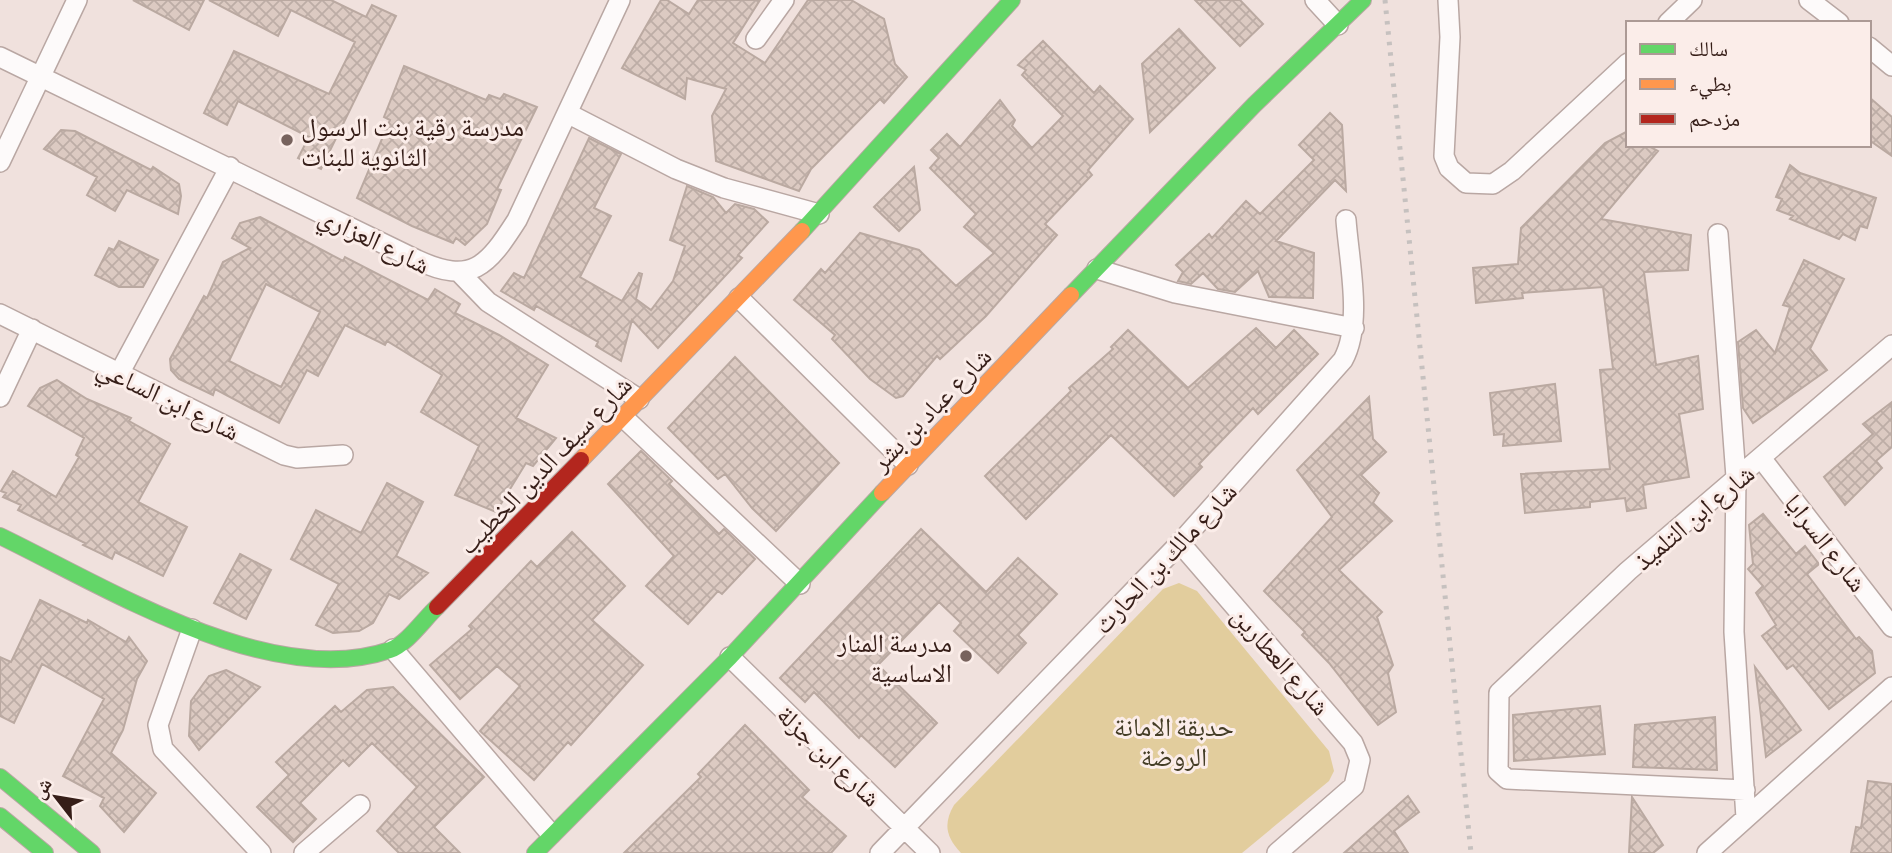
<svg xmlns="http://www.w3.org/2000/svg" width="1892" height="853" viewBox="0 0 1892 853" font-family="Commissioner,'Noto Naskh Arabic',sans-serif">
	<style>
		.park { fill: #e2cd9d }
		.building { fill: url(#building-cross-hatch); stroke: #baa9a1; stroke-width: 2; fill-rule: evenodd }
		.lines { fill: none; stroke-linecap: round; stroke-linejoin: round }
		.street-casing { stroke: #b9a7a3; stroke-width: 22 }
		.fast-casing { stroke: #b9a7a3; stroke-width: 18 }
		.slow-casing { stroke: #b9a7a3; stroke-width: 18 }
		.jam-casing { stroke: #b9a7a3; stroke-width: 18 }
		.street { stroke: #fdfafa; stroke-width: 19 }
		.fast { stroke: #63d668; stroke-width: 16 }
		.slow { stroke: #ff974d; stroke-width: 16 }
		.jam { stroke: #b3261e; stroke-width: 16 }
		.rail { stroke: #c6c1bf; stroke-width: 5; stroke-dasharray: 3.5 7; stroke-linecap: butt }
		.poi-dot { fill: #77625d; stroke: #fbede9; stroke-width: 2.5 }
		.labels { text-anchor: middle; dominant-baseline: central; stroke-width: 6; stroke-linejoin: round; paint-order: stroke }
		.poi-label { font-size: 26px; fill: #361e18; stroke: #fbede9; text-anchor: start }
		.street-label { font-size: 26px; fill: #361e18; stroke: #fbede9 }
		.park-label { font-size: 26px; fill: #443d26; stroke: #fbede9 }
	</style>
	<defs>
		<pattern id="building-cross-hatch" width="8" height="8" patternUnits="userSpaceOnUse" patternTransform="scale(1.75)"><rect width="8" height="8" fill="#dccac2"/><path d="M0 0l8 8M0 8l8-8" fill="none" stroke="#bdada6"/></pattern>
	</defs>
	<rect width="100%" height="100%" fill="#f0e1dd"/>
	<path class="park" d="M1179,583l18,8 132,160 5,20 -5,10 -87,72h-281c-15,-16 -18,-29 -7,-48l209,-216z"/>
	<path class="building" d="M133,0h71l-15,30z
		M209,0h122l35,17 6,-12 24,11 -75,153 -23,-11 11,-21 -71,-36 -11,24 -23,-12 30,-62 95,43 26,-52 -64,-32 -13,26z
		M661,0h6l22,14 9,-14h62l-27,43 32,20 43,-63h43l33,19 11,45 12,13 -23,26 -4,-4 -69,70 -12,22 -83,-30 -4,-45 14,-27 -39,-11 -2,21 -63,-31z
		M1195,0h45l23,24 -23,22z
		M1179,29l36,39 -65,64 -8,-68z
		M1043,41l51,52 6,-7 33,33 -45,51 4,5 -47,49 12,11 -71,81 -46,43 -3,-3 -34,40 -7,2 -26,-19 -38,-40 3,-4 -41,-35 27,-31 4,4 35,-40 59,17 37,36 38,-33 -30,-26 12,-13 -46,-46 9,-10 -8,-8 16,-16 13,13 40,-47 15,20 -3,6 20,22 31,-32 -41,-41 4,-5 -8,-5z
		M404,66l82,34 3,-5 11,4 4,-5 33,13 -40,82 4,1 -14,34 -22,21 -9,-7 -3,5 -41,-17 -55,-28 33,-78 -6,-3z
		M1869,97l23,20v39l-23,-16z
		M1330,113l12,12 4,66 -11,-11 -59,61 38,12 -1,45 -44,-1 -11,-26 -23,21 -17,-3 -15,-16 -12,11 -13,-3 5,-9 -7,-7 33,-31 3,4 34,-37 14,13 54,-54 -15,-15z
		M61,130l14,1 76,39 2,-3 26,17 2,12 -3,18 -51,-24 -12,21 -28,-16 10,-18 -53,-28z
		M1628,131v14h19l11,6 -57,68 90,16 -3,35 -44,2 12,93 42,-9 5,53 -24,5 10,63 -46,8 3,23 -19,3 -2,-13 -35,4v5l-65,6 -4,-39 89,-5 -10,-99 13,-1 -10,-82 -81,6 1,5 -47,5 -3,-35 45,-4 3,-36 84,-85z
		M589,138l32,16 -27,54 17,8 -31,61 42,24 17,-28 3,1 -6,25 15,11 22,-29 12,-35 -15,-6 17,-54 26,11 13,16 9,-9 19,5 14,13 -30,33 4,3 -84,90 -26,-28 -11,41 -25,-15 2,-4 -62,-36 -2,4 -33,-19 13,-18 10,5z
		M1790,165l10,8 76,25 -9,30 -7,-2 -5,14 -12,-6 -4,5 -49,-20 3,-3 -16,-6 5,-11 -6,-2z
		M914,167l6,43 -21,21 -25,-24z
		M260,217l83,44 2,-4 83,43 7,-11 25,15 -5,9 44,22 49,30 -32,53 40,20 -23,28 -7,-3 -30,49 -41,-17 24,-49 -58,-34 21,-37 -55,-34 -2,4 -40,-20 -27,51 -11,-6 -28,53 -64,-34 -2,6 -34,-16 -8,-9 -1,-11 34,-63 3,2 16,-36 27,-14 -18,-10 8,-15zM266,284l54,28 -39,75 -52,-26z
		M119,241l39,19 -15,27h-24l-24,-12 14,-27 5,2z
		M1804,260l40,19 -34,70 17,21 -74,53 -10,-15 -5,-66 18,-12 19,23 15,-46 -7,-2z
		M1256,328l20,20 18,-18 24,24 -60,60 -5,-6 -54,56 3,3 -28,29 -63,-61 -85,84 -41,-43 86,-85 -2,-3 44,-39 -2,-2 17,-17 60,58z
		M735,357l104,106 -63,68 -24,-23 -27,-34 -7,5 -50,-51z
		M57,380l30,19 44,19 -2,3 41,23 -32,58 49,25 -24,49 -48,-24 -3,7 -29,-14 2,-2 -67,-33 3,-5 -18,-8 3,-4 -5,-2 12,-20 43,26 23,-40 -3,-2 8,-17 -56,-32 12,-18z
		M1555,384l6,57 -58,5 1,-12 -10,1 -4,-42z
		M1369,397l4,42 13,13 -25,23 18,18 -6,10 19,18 -53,49 43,42 -5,5 16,48 -5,8 8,39 -18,13 -49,-62 -27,-28 3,-3 -41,-41 68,-74 -35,-47z
		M1892,402v45l-16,14 6,7 -37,37 -21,-28 49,-43 -10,-10z
		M641,451l31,30 -3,3 50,50 5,-5 31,30 -33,35 -4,-3 -30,33 -42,-38 28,-30 -66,-72z
		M387,483l36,19 -27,54 32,17 -29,26 -10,-5 -16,29 -14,8 -26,2 -17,-8 23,-41 -48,-25 25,-49 45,23z
		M1763,514l33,40 9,-8 14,18 -12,10 49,65 3,-2 13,14 3,22 -46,36 -36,-44 -6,4 -25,-33 14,-11 -20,-32 7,-7 -15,-17 5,-5 -4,-39z
		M921,529l65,63 32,-34 39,36 -39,41 8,8 -28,30 -44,-42 7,-8 -22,-21 -61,63 59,58 -42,44 -34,-32 -2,3 -45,-46 -9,10 -25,-24z
		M572,532l53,54 -33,34 51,45 -72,80 -3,-3 -34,38 -54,-49 40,-45 -23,-20 -37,33 -30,-34 42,-36 -3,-3 62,-65 6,6z
		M240,554l31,16 -25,49 -32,-16z
		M40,600l47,23 1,-3 38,22 3,-5 18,24 -10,18 -14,51 -12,23 45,40 -32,39 -24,-26 4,-8 -41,-22 41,-77 -62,-35 -28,59 -14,-7v-59l11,5z
		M1755,667l46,63 -35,27z
		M226,670l34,17 -61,63 -10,-14 2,-35 18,-25z
		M393,687l91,90 -50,50 26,26h-61l-22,-22 40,-44 -45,-44 -23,23 -6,-6 -43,43 16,16 -23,23 -36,-35 32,-32 -13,-13 59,-56 6,6 26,-22z
		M1600,706l5,48 -91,7 -1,-46z
		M1715,717l2,53 -84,-3 2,-42z
		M745,725l64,65 -7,7 44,39 -15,17h-207l77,-76 -3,-3z
		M1868,781l24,3v69h-41l5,-26 5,1z
		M1408,796l11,16 -25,19 14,22h-64z
		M1632,797l31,48 -10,8h-24z"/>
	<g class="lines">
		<g class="street-casing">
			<path id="street" d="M1315,0l23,25
				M1448,0l2,37 -6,119 5,12 17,15 27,1 19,-13 116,-108
				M1809,0l30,23
				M1668,23l24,-23
				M756,39l28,-39
				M1869,47l23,19
				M0,57l417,203c55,25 70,7 100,-40l103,-220
				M567,113l109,56 48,19 95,26
				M0,162l77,-162
				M1718,234l18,243 -2,155 12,186
				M1097,269l78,24 179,35
				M460,273l28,29 151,97
				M739,298l169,167
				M0,314l284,141 13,3 46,-3
				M119,374l111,-207
				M0,397l32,-68
				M623,417l177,167
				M1761,458l131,169
				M1180,543l173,200 7,17 -6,26 -77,67
				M192,629l-34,96 5,24 98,104
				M393,649l158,185
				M730,657l200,196
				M1745,790l-238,-11 -9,-8 1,-78 129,-122 264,-226
				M304,853l56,-48
				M880,853l300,-310 163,-183c20,-36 6,-99 3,-140
				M1707,853l185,-166"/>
		</g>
		<g class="fast-casing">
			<path id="fast" d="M802,231l210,-231
				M1071,295l183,-190 109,-105
				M0,536c106,51 271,155 390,114 17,-6 34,-31 47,-43
				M0,777l92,76
				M0,816l45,37
				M535,853l195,-196 152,-164"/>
		</g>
		<g class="slow-casing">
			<path id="slow" d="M581,460l221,-229
				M882,493l189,-198"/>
		</g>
		<g class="jam-casing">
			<path id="jam" d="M437,607l144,-147"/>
		</g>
		<use href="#street" class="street"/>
		<use href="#fast" class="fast"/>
		<use href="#slow" class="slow"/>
		<use href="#jam" class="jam"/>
		<path class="rail" d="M1385,0l86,853"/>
	</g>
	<g class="poi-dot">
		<circle cx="287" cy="140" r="7"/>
		<circle cx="966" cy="656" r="7"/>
	</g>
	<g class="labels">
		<g class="poi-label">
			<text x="301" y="125">مدرسة رقية بنت الرسول<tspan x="301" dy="30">الثانوية للبنات</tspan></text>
			<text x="952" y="641" text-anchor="end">مدرسة المنار<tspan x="952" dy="30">الاساسية</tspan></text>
		</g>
		<g class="street-label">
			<text transform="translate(375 239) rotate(26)">شارع العزاري</text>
			<text transform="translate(169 398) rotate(26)">شارع ابن الساعي</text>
			<text transform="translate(930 408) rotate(-46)">شارع عباد بن بشر</text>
			<text transform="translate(544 464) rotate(-46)">شارع سيف الدين الخطيب</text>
			<text transform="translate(1693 516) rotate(-40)">شارع ابن التلميذ</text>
			<text transform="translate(1827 542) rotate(52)">شارع السرايا</text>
			<text transform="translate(1164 557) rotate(-47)">شارع مالك بن الحارث</text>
			<text transform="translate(1282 660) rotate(49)">شارع العطارين</text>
			<text transform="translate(830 755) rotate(44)">شارع ابن جزلة</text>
		</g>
		<g class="park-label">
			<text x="1174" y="725">حدبقة الامانة<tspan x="1174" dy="30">الروضة</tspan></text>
		</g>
	</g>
	<rect x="1626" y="21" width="245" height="126" fill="#fbede9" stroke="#ac9a95" stroke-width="2"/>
	<rect x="1640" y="44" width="35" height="10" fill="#63d668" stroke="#ac9a95" stroke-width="2"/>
	<text x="1689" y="56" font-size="21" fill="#361e18">سالك</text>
	<rect x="1640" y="79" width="35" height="10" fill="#ff974d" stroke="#ac9a95" stroke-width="2"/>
	<text x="1689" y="91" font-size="21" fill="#361e18">بطيء</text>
	<rect x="1640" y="114" width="35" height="10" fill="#b3261e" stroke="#ac9a95" stroke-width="2"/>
	<text x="1689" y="126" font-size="21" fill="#361e18">مزدحم</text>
	<g transform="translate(56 797) rotate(301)" stroke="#fbede9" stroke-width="5" paint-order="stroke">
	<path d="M0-5L12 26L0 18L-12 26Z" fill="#361e18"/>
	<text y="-10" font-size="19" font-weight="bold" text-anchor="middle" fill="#361e18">ش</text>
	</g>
</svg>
